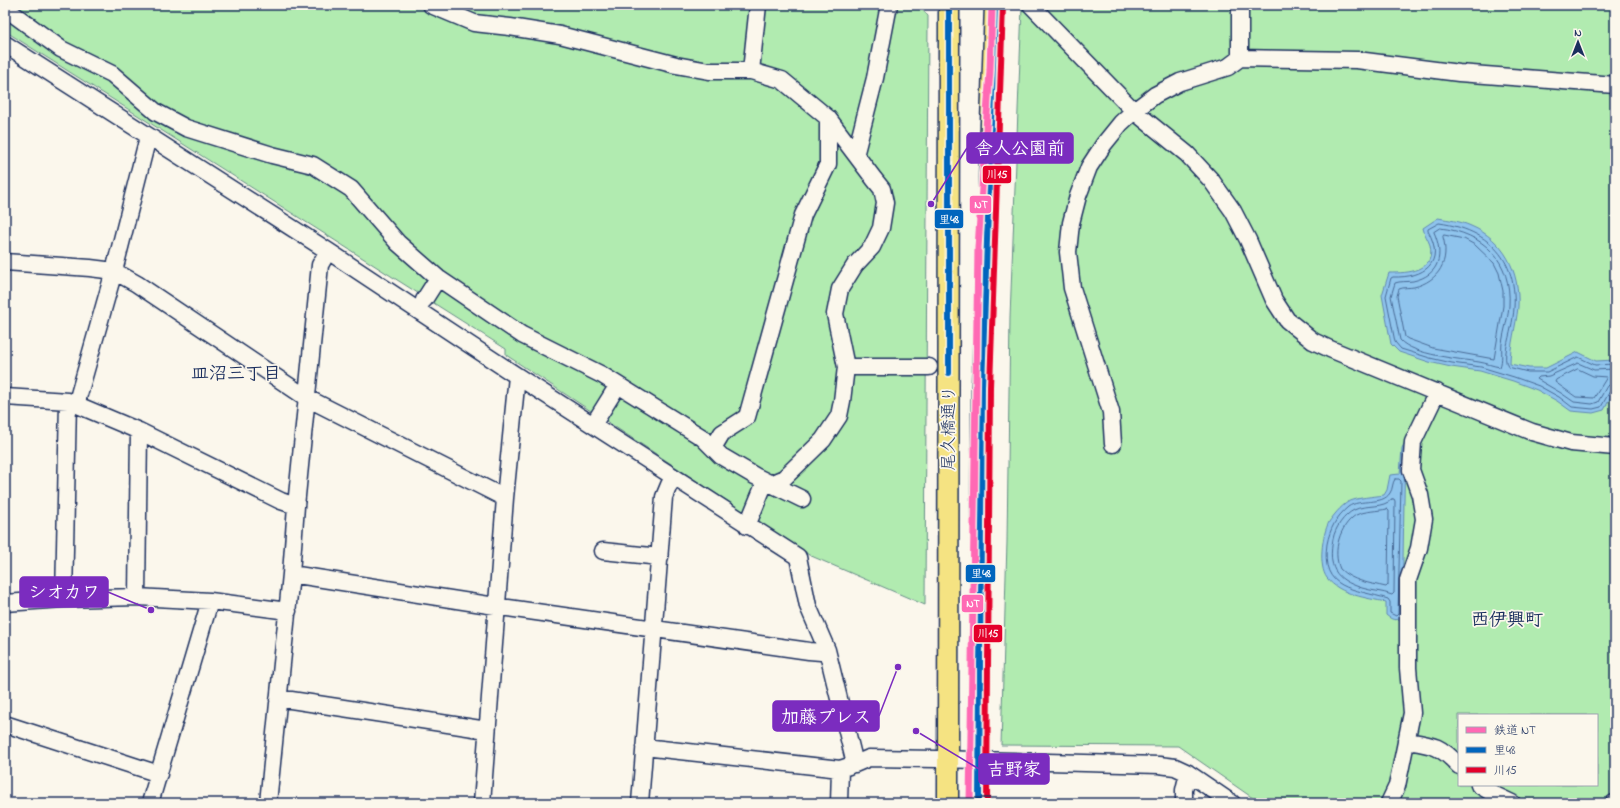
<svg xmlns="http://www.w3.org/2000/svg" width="1620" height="808" viewBox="0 0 1620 808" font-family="'Indie Flower','Klee One',sans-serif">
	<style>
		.park { fill: #b1ebb0; stroke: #668d87; fill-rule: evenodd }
		.water { fill: #8fc4ed; stroke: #6188b4 }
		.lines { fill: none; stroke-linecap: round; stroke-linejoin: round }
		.shore { stroke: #496b97; stroke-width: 1 }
		.minor-casing { stroke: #1b2f5e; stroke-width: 19 }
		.major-casing { stroke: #1b2f5e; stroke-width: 23 }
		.minor { stroke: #fbf7ec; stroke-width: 16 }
		.major { stroke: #f5e382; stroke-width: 20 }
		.bus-1-casing { stroke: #fbf7ec; stroke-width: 9 }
		.bus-2-casing { stroke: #fbf7ec; stroke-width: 9 }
		.bus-1 { stroke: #0065bd; stroke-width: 6 }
		.bus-2 { stroke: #e4002b; stroke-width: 6 }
		.rail-1-casing { stroke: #fbf7ec; stroke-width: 10 }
		.rail-1 { stroke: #ff69b4; stroke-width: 7 }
		.labels { text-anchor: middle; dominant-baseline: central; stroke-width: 3.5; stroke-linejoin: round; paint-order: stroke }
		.street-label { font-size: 17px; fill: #1b2f5e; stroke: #fbf7ec }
		.neighbourhood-label { font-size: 18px; font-weight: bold; fill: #1b2f5e; stroke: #fbf7ec }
		.leader { fill: none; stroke: #7b2cbf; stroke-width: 1.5 }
		.callout-dot { fill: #7b2cbf; stroke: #fbf7ec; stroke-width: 1.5 }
		.callout { fill: #7b2cbf; stroke: #7b2cbf; stroke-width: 1.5 }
		.callout-label { font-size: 18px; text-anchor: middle; font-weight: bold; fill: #fff }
		.line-badge { stroke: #fbf7ec; stroke-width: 1.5 }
		.badge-label { font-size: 11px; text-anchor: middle; font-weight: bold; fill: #fff }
	</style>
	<rect width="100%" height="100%" fill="#fbf7ec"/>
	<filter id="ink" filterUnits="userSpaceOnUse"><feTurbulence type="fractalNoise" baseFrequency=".025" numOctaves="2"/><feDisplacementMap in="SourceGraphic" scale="8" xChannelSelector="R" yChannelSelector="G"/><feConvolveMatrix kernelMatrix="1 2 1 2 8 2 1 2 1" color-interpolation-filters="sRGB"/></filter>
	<g filter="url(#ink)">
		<path class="park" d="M5,5h913l10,11 -3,589 -116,-50 -303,-200v-6l-501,-318z
			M1025,5h590v798h-355l-82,-57 -177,-1 6,-203 3,-225 12,-310zM1459,715h138v70h-138z"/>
		<path class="water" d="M1438,218c11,2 22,3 33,8 33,14 49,45 47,81 -2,20 -8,38 -8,57l19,4h17l32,-16 18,9 19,-1v29l-11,21 -11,3 -22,-2 -14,-10 -20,-11 -24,-9 -33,-10 -29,-4 -22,-5 -30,-10 -8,-8 -9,-49 7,-22c19,0 47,-1 41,-28 -2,-6 -6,-11 -7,-17z
			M1405,442l-3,176c-7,3 -10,2 -16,-3v-13c-19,-4 -46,-7 -59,-24 -9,-12 -5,-43 2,-56 4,-6 12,-16 19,-20 11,-5 24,-5 36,-7l3,-5 3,-15 10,-1 2,-26z"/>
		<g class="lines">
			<path class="shore" d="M1440,228c44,5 72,33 69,78 -1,13 -5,24 -7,37 -1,8 1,17 -2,24 -7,-1 -14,-4 -21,-5 -19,-3 -66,-7 -79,-22l-9,-44 4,-13c5,-2 12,-1 18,-2 27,-6 31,-26 21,-49z
				M1444,235l20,4 11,6 19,18 5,10 4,18v15l-9,53 -61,-11 -25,-9 -3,-2 -8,-41 2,-7c5,-2 10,-1 15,-2 25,-6 36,-26 29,-50z
				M1615,364l-20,1 -17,-8 -31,15h-19l-20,-5c-6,-9 1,-28 3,-39 13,-58 -13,-97 -72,-105l-11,6v2c18,32 -4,47 -35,46l-2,1 -5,18 9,46 6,7 29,9 22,5 29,4 33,10 25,9 20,11 13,10 21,2 8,-2 9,-16 5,-2
				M1578,369l15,7 14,1 -13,21 -18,-1 -21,-15 1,-2z
				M1615,369l-21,1 -16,-7 -29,13 -10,1 -2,2 24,14 13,9 18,2 6,-2 9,-16 8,-2
				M1395,479h4l2,2 -3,133 -2,2 -6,-3v-11l-2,-3c-34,-11 -68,-8 -61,-55 3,-15 9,-27 21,-37 12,-9 34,-1 42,-14 3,-4 2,-10 5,-14z
				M1392,499h2l1,2 -1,92 -2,2c-10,-4 -21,-4 -30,-7 -28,-9 -34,-21 -29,-49 2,-11 11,-24 21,-29 12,-6 29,-1 38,-11z
				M1387,509l2,2 -1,74 -2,2c-17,-4 -34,-6 -46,-18 -8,-18 0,-44 16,-54 8,-4 22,-4 31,-6z"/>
			<g class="minor-casing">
				<path id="minor" d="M431,5l43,18 36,4 50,8 116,30 33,6h42
					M1031,5l103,106 53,43 24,26 22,31 15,29 26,60 13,20 26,21 17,8 202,83 39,11 44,4
					M5,8l56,41 51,25 44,38 30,16 86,27 41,10 38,24 47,54 40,35 84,57 80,40 101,63 18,18 34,20 47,23
					M5,44l323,207 189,125 281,181 10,49 19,44 28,114 14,-6 68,1 222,6 16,2 13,6 44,30
					M1240,58l117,2 102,13 156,12
					M856,152l19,-74 14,-73
					M5,262l85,6 24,3 23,13 170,114 198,100
					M424,300l14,-22
					M846,367h83
					M5,397l63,4 71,30 142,70 15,5 -5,68 -23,229
					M76,405l38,-134 34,-134
					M593,425l25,-40
					M1113,444l-2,-32 -39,-124 -4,-36 3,-29 7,-27 11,-29 15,-23 17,-21 13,-12 21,-16 25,-13 48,-15 12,-9v-53
					M713,448l9,-15 25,-16 56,-202 25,-51v-46
					M296,506l24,-241 8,-14
					M747,526l16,-39 21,-9 39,-38 16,-24 3,-15 4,-34 -11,-53 5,-25 15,-24 17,-18 9,-19 4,-25 -3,-14 -8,-10 -46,-61 -46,-38 -31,-9 7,-66
					M603,551l57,6
					M291,574l217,34 301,43 12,1 6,-2
					M137,597l2,-166
					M64,599l4,-198
					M5,603l59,-4 73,-2 73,4 78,10
					M278,700h13l196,30
					M5,724l154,50
					M1406,741c27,4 34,4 53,25
					M644,747l196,22
					M1479,785l18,11 15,7
					M150,803l60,-202
					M482,803l23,-305 12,-122
					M640,803l24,-306 5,-12 4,-7
					M839,803l1,-34 9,-3
					M1184,803v-13l4,-17
					M1389,803l8,-17 15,-73 -4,-45v-88l11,-32 5,-29 -4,-24 -9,-25 2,-28 24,-50
					M1614,803h1"/>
			</g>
			<g class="major-casing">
				<path id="major" d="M948,803l1,-798
					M979,803l3,-416 13,-382"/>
			</g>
			<use href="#minor" class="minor"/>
			<use href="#major" class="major"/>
			<g class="bus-1-casing">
				<path id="bus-1" d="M949,5v368
					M979,803l3,-416 13,-382"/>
			</g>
			<g class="bus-2-casing">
				<path id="bus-2" d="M987,803l3,-416 13,-382"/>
			</g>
			<use href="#bus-1" class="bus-1"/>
			<use href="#bus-2" class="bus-2"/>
			<g class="rail-1-casing">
				<path id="rail-1" d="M970,803l8,-555 12,-178 2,-65"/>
			</g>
			<use href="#rail-1" class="rail-1"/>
		</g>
	</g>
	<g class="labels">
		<g class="street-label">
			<text transform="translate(949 428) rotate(-90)">尾久橋通り</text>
		</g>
		<g class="neighbourhood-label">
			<text x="236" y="375">皿沼三丁目</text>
			<text x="1507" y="621">西伊興町</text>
		</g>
	</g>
	<path class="leader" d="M931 204L967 148M151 610L108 592M898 667L879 716M916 731L979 769"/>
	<g class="callout-dot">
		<circle cx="931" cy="204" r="4"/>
		<circle cx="151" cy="610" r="4"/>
		<circle cx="898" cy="667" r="4"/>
		<circle cx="916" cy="731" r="4"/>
	</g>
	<g class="callout">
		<rect x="967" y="133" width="106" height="30" rx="4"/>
		<rect x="20" y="577" width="88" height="30" rx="4"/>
		<rect x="773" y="701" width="106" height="30" rx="4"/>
		<rect x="979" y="754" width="70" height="30" rx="4"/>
	</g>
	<g class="callout-label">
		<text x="1020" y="154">舎人公園前</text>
		<text x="64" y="598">シオカワ</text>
		<text x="826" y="723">加藤プレス</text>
		<text x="1014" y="775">吉野家</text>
	</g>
	<g class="line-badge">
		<rect x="982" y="165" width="30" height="19" rx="4" fill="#e4002b"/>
		<rect x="969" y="195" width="23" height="19" rx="4" fill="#ff69b4"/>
		<rect x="934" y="209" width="30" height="20" rx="4" fill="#0065bd"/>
		<rect x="965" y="564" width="31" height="19" rx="4" fill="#0065bd"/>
		<rect x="961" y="594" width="23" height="19" rx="4" fill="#ff69b4"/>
		<rect x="973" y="624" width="30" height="19" rx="4" fill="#e4002b"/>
	</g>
	<g class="badge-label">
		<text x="997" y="178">川15</text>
		<text x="981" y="208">NT</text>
		<text x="949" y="223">里48</text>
		<text x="981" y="577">里48</text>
		<text x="973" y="607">NT</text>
		<text x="988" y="637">川15</text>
	</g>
	<rect width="1620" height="808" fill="none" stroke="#fbf7ec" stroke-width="20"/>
	<rect x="10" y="10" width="1600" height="788" fill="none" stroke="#1b2f5e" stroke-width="1.5" filter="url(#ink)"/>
	<rect x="1458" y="714" width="140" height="72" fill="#fbf7ec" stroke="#a1a7b3"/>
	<rect x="1466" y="727" width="20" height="6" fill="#ff69b4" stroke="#a1a7b3"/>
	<text x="1494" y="734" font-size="12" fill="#1b2f5e">鉄道 NT</text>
	<rect x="1466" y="747" width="20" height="6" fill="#0065bd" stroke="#a1a7b3"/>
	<text x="1494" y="754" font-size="12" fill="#1b2f5e">里48</text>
	<rect x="1466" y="767" width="20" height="6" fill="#e4002b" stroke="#a1a7b3"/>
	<text x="1494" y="774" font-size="12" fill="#1b2f5e">川15</text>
	<g transform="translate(1578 42)" stroke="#fbf7ec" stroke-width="3" paint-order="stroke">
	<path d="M0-3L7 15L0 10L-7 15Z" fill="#1b2f5e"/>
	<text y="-6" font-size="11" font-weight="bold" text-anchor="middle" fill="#1b2f5e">N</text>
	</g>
</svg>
